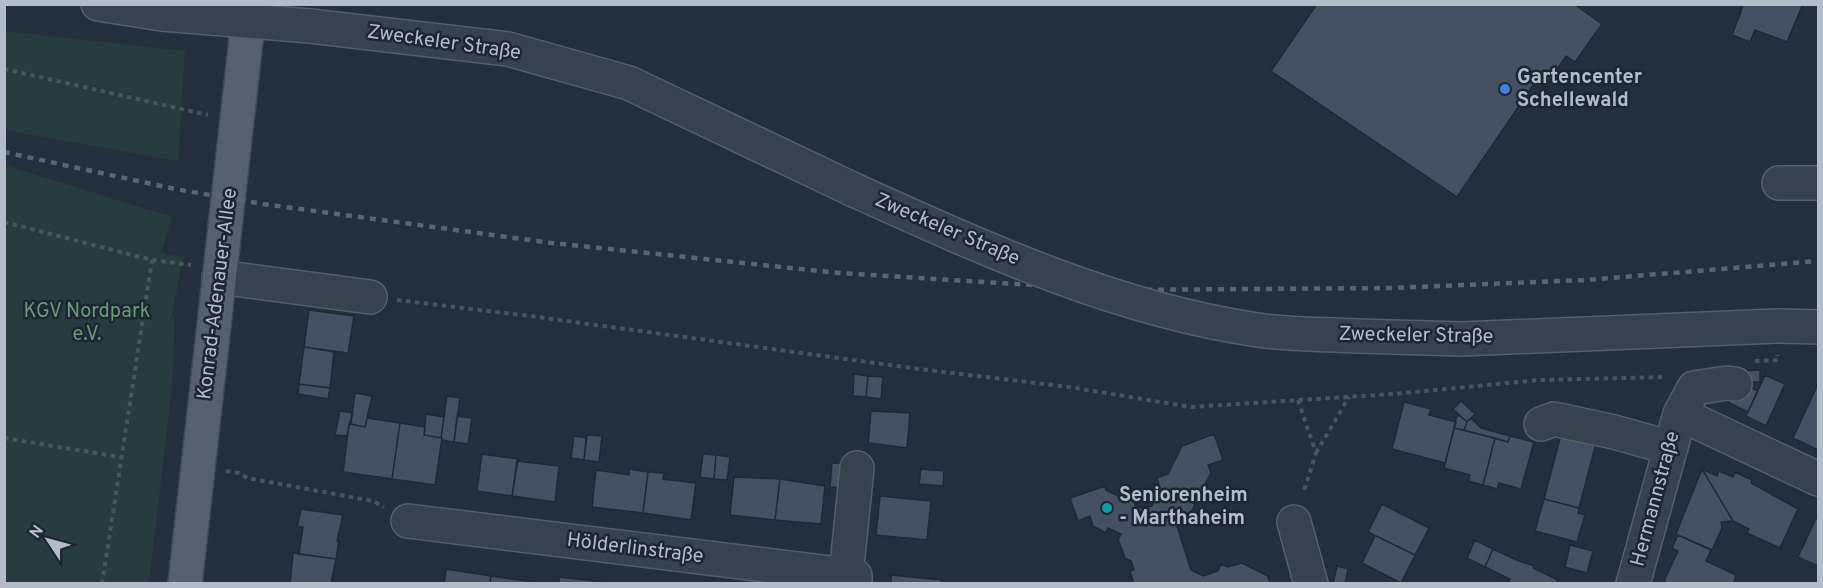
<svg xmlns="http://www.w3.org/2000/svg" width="1823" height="588" viewBox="0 0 1823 588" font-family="Overpass,sans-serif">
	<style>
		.green { fill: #263c3f }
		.building { fill: #455162; stroke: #1f2835; stroke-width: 1.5 }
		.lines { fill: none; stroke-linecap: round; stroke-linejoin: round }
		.minor-casing { stroke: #565f6c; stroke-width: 36 }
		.major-casing { stroke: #414a57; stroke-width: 36 }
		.path { stroke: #44595c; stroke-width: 4; stroke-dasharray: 4.5 4.5; stroke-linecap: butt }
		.minor { stroke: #38414e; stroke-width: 33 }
		.major { stroke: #56606e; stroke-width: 33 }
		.rail { stroke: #5a6575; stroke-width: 4.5; stroke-dasharray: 6 6; stroke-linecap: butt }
		.minor-bridge-casing { stroke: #565f6c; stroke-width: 36; stroke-linecap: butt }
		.minor-bridge { stroke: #38414e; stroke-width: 33 }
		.shop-dot { fill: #3f7fe0; stroke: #1d2633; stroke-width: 2 }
		.culture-dot { fill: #0f9aa8; stroke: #1d2633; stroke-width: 2 }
		.labels { text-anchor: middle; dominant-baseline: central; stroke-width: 5; stroke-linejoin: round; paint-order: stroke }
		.street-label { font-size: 20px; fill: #b4bcc9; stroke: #1d2633 }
		.poi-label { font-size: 20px; font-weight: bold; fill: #b4bcc9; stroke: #1d2633; text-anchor: start }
		.park-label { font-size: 20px; fill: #6b9a76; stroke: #1d2633 }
	</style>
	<rect width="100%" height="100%" fill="#242f3e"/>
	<path class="green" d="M4,31l181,20 -7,110 -173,-31z
		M4,165l168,52 -11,36 22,4 -11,59 3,2 -3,68 -23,197h-144z"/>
	<path class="building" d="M1317,4h257l28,20 -27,38 -9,-6 -21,31 -9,-6 -79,116 -186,-126z
		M1744,4h52l6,2 -15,36 -32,-12 -5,12 -18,-7 9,-23 -1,-2h1z
		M309,310l45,6 -6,37 -44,-6z
		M304,347l30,5 -4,36 -31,-4z
		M1760,370v12h-22v-11z
		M854,374l14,2 -2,21 -13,-1z
		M1765,375l20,9 -19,42 -20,-10z
		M868,376l15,1 -2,22 -15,-2z
		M1738,382l20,9 -10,21 -19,-9z
		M299,384l31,4 -2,11 -30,-5z
		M1818,384v66l-25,-12z
		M355,393l17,3 -7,31 -14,-3z
		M447,396l13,2 -6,44 -12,-2 -1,-2z
		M1461,401l14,13 -8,8 -14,-13z
		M1404,402l27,7 -2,6 27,7 -11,41 -53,-14z
		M340,411l12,2 -5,23 -12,-1z
		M871,411l39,2 -3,35 -37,-5 -2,2z
		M426,414l18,3 -3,21 -17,-3z
		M1459,415l8,7 -3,8 -10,-2 2,-10z
		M457,416l15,2 -4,26 -14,-2z
		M367,418l33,5 -8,56 -49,-7 6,-48 16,3z
		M1471,418l10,10 29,8 -2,6 -44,-12 3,-8z
		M400,423l25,4 -1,8 18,3 -7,47 -43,-6z
		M1563,427l35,9 -19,72 -35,-9z
		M1454,428l41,10 -12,47 -15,-4 2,-6 -26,-7z
		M1214,434l9,26 -15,5 3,8 -10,19 -6,2 -4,8 4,2 -9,19 -9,3 14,44 12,6 15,-5 3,-7 7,3 14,-4 26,13 2,8h-136l-4,-13 4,-1 -3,-9 -6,-3 -7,-19 3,-5 -13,-6 -2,5 -13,-7 -3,-10 -12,5 -8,-23 35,-12 1,4 14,7 11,-3 4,11 9,4 8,-3 8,-17 -3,-11 11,-4 14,-28z
		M587,435l15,1 -3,26 -15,-2z
		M574,436l12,2 -2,22 -13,-2z
		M1510,436l24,6 -13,47 -22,-6 -2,6 -14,-4 12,-47 13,4z
		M482,454l36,5 -6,37 -35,-5z
		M703,454l13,1 -2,24 -14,-2z
		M716,455l14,2 -3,23 -13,-1z
		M517,461l42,5 -4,36 -43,-6z
		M832,463l14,1 -2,24 -14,-1z
		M629,469l19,3 -5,41 -51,-6 4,-37 33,5z
		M921,469l23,2 -1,15 -24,-2z
		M1702,469l31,52 -12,1 1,6 -10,22 -36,-16z
		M1702,469l15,7 2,-5 14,6 2,-5 17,8 -1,3 47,26 -18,39 -33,-15 2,-4 -16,-8z
		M648,472l16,1 -1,6 33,4 -5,37 -48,-7z
		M734,477l46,2 -5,41 -45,-5z
		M780,479l45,7 -4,38 -46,-4z
		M880,496l51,5 -4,39 -51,-5z
		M1544,499l35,9 -1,5 7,2 -8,27 -42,-11z
		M1382,504l47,24 -14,27 -47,-23z
		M300,509l43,6 -6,26h2l-3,18 -37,-5 4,-27h-6l4,-17z
		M1818,514v52l-20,-9z
		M1368,532l47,23 -14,28 -39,-20 13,-27z
		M1678,535l33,15 -5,11 30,14 -3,9h-64l-5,-3 14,-30 -6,-3z
		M1475,540l18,9 -8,18 -18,-9z
		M1570,545l23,6 -6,22 -22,-6z
		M1493,549l26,12 15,5 -1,2 25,12 -2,4h-49l3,-5 -25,-12z
		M293,553l43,6 -5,25h-41z
		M1337,566l11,3 -3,15h-12z
		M446,569l45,7 -1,8h-46z
		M891,575l51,5 -1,4h-50z
		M491,576l43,6v2h-44z
		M559,577l44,5v2h-44z"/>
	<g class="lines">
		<g class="minor-casing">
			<path id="minor" d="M98,4l64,10
				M310,26l198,23 121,34 225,107
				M1779,183h39
				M219,277l151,20
				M1358,336l104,3 315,-13 41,1
				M1680,414l138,65
				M1541,424l13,-5 60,13 57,16
				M408,521l447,55v8
				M1294,522l17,62
				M846,575l11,-107
				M1633,584l47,-170 14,-26 33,-5 8,1"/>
		</g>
		<g class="major-casing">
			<path id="major" d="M185,584l65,-580"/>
		</g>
		<path class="path" d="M4,69l204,46
			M4,222l148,38 39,5
			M397,300l133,16 389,53 150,18 122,20 202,-13 147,-14 125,-3
			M1755,361l23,-1 -1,-5
			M1298,400l18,53 -13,41
			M4,438l116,19
			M1316,453l33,-56
			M226,471l13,2 8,5 126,23 11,6
			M102,584l50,-324"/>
		<use href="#minor" class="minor"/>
		<use href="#major" class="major"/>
		<path class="rail" d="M4,152l171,37 88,15 289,39 287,30 274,17 280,-2 194,-8 231,-19"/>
		<g class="minor-bridge-casing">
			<path id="minor-bridge" d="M162,14l148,12
				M854,190c128,58 264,120 404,140 32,5 67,4 100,6"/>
		</g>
		<use href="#minor-bridge" class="minor-bridge"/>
	</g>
	<circle class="shop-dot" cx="1505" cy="89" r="6"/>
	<circle class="culture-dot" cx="1107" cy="508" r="6"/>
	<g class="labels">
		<g class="street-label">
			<text transform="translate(444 43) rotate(8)">Zweckeler Straße</text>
			<text transform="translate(947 230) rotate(23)">Zweckeler Straße</text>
			<text transform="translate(218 294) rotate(-83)">Konrad-Adenauer-Allee</text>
			<text transform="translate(1416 336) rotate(1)">Zweckeler Straße</text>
			<text transform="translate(1656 499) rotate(-75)">Hermannstraße</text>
			<text transform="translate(635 549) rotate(7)">Hölderlinstraße</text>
		</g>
		<g class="poi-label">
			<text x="1517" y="78">Gartencenter<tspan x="1517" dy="23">Schellewald</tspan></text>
			<text x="1119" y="496">Seniorenheim<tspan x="1119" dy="23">- Marthaheim</tspan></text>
		</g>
		<g class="park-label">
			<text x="87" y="312">KGV Nordpark<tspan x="87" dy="23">e.V.</tspan></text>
		</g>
	</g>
	<rect width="1823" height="588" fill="none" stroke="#b4bcc9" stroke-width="12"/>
	<g transform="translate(48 540) rotate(306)" stroke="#1d2633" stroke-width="4.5" paint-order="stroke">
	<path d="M0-4.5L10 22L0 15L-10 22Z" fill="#b4bcc9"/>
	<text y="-9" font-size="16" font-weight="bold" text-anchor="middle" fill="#b4bcc9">N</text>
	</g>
</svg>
